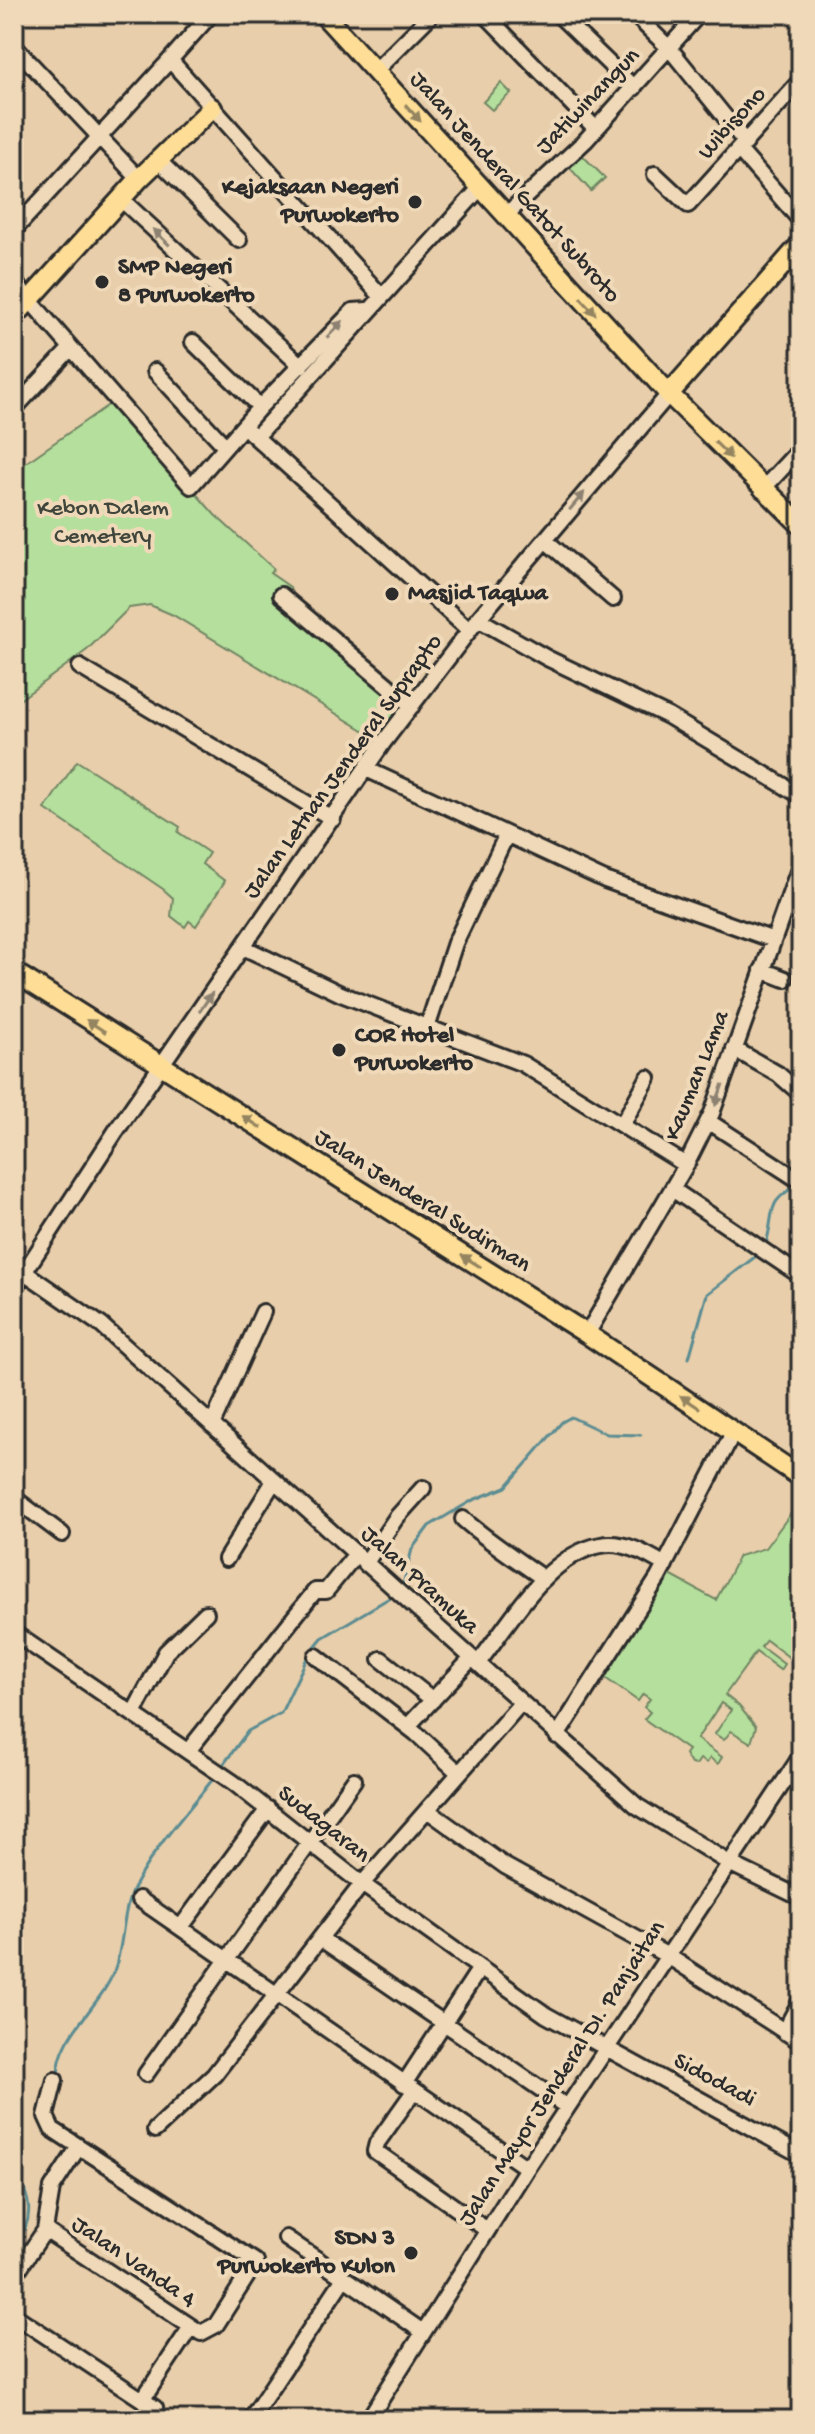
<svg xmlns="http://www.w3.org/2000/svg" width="815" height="2434" viewBox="0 0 815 2434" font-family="'Gochi Hand',sans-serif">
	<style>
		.green { fill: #b5df9c; stroke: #708564; stroke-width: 2 }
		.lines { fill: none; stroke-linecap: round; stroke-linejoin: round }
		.stream { stroke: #5c8c92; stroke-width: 3 }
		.minor-casing { stroke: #2b2b2b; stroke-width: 20 }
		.major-casing { stroke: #2b2b2b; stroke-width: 24 }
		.minor { stroke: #efd9b8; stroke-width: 14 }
		.major { stroke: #fede96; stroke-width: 18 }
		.oneway { fill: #948460 }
		.oneway2 { fill: #8d8272 }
		.poi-dot { fill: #2b2b2b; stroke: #efd9b8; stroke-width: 3 }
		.labels { text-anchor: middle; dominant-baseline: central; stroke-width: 8; stroke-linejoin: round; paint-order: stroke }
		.street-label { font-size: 24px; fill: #2b2b2b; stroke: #efd9b8 }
		.poi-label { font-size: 24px; font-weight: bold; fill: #2b2b2b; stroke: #efd9b8; text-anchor: start }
		.park-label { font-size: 24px; fill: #40463c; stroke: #efd9b8 }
	</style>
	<rect width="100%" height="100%" fill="#e8ceaa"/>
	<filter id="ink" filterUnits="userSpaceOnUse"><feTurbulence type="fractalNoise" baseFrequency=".0125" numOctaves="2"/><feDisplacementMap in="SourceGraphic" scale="16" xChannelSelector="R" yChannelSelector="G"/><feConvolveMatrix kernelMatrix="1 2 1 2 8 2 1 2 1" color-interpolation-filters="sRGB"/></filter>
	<g filter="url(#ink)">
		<path class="green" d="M501,83l10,10 -19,17 -9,-8z
			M581,154l24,24 -14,13 -22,-24z
			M114,401l101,114 59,54 -4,4 20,14 3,23 119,96 -29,36 -210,-127 -23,-10 -21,3 -42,42 -73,54v-233z
			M77,761l103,66 -2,5 31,21 -7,11 23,17 -29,45 -7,-5 -4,6 -14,-11 2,-18 -10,-9 -118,-80z
			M801,1500v143l-11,15 -24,-18 -5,7 23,17 -4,6 -24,-18 -31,43 14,11 17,21 -5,16 -20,-12 -7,9 -9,-6 16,-24 -10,-7 -24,36 25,18 -4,7 -8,-6 -3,5 -7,-4 -4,6 -5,-1 -6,-10 3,-4 -44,-31 6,-7 -6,-5 6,-8 -7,-5 -5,7 -40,-28 60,-95 9,4 3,-7 46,25 23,-44 26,-8z"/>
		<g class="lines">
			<path class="stream" d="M765,1247c12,-37 -3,-43 36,-64
				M689,1358l18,-64 53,-41
				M402,1589l10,-40 17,-23 44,-26 33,-13 56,-65 9,-5 36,17 34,1
				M220,1769l28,-38 33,-18 28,-59 13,-16 74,-44
				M58,2078c-1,-43 42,-70 56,-107 11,-28 7,-61 22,-88 20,-38 54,-74 80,-108
				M14,2170c17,27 22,50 0,75"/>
			<g class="minor-casing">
				<path id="minor" d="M211,14l-41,46 211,236
					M485,14l111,115
					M558,14l76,74
					M634,14l36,35 76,94
					M14,46l125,133
					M375,71l57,-57
					M740,151l61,70
					M158,160l81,80
					M655,174l33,31 113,-125
					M121,199l180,167
					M506,215l79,-74 114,-127
					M14,230l156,-170
					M14,282l177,204 69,-79 93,-96 14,-1
					M193,342l67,65
					M155,371l70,75
					M14,409l57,-61
					M250,432l219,198
					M256,437l225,-250
					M762,490l39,-42
					M545,540l68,59
					M281,595l131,111
					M478,619l69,39 121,58 133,80
					M80,667l253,152
					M366,769l239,111 166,59
					M243,947l98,47 182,70 163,101
					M762,970l23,9
					M427,1028l28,-85 51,-107
					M734,1049l44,25 23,20
					M708,1121l86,56
					M623,1123l25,-45
					M672,1189l129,87
					M14,1265l87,60 536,481 92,57 72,35
					M14,1288l102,-157 267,-388 95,-124 191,-225
					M587,1334l99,-169 26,-52 89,-250
					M212,1425l51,-113
					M14,1498l48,36
					M463,1519c26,23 53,40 81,60
					M226,1559l48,-78
					M365,1564l31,-46 27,-30
					M14,1633l220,150 128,101 184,131 255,140
					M316,1656l100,77 43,40
					M381,1659l52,41
					M478,1663c32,-40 68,-108 123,-118 22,-5 46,9 64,20
					M134,1712l32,-60 40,-39
					M408,1726l64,-68
					M557,1736l101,-158 76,-147
					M188,1751l127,-160h11l30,-37
					M427,1810l78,56 163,90 133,86
					M139,1899l388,269
					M181,1927l87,-118
					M321,1939l246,168
					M784,2032l17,-32
					M146,2074l208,-294
					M404,2084l76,-116
					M414,2091l-37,52 -2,8 112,79
					M155,2130l59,-55 148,-191 159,-181
					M45,2230l156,103 15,-8 40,-63 -204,-133 -6,-13 9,-36
					M286,2238l137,94
					M14,2276l31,-46 7,-42 26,-40
					M14,2315l141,93 -5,12
					M143,2399l47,-71
					M250,2420l94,-142
					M368,2420l159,-252 274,-412"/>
			</g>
			<g class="major-casing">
				<path id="major" d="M323,14l346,380 132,131
					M14,317l125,-138 73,-71
					M669,394l132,-150
					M14,972l573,362 214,143"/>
			</g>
			<use href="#minor" class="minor"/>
			<use href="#major" class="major"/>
		</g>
		<defs><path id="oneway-solid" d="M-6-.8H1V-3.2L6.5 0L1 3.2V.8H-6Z" transform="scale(2)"/></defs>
		<g class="oneway">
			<use href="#oneway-solid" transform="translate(413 113) rotate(48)"/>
			<use href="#oneway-solid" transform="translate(588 306) rotate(48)"/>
			<use href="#oneway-solid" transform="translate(723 450) rotate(45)"/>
			<use href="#oneway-solid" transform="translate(96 1026) rotate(-147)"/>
			<use href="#oneway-solid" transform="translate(252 1122) rotate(-147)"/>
			<use href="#oneway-solid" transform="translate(471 1261) rotate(-148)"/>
			<use href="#oneway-solid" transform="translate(690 1402) rotate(-147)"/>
		</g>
		<g class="oneway2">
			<use href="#oneway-solid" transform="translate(161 237) rotate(-136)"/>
			<use href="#oneway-solid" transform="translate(335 329) rotate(-46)"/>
			<use href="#oneway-solid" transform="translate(577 501) rotate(-50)"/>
			<use href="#oneway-solid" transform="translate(206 1002) rotate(-56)"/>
			<use href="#oneway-solid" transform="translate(719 1095) rotate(109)"/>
		</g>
	</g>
	<g class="poi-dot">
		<circle cx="415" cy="202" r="8"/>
		<circle cx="102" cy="282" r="8"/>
		<circle cx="392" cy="594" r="8"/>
		<circle cx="339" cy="1050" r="8"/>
		<circle cx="411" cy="2253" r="8"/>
	</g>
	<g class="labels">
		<g class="street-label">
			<text transform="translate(589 102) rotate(-46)">Jatiwinangun</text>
			<text transform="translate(733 124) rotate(-48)">Wibisono</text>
			<text transform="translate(514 188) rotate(48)">Jalan Jenderal Gatot Subroto</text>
			<text transform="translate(344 767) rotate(-54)">Jalan Letnan Jenderal Suprapto</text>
			<text transform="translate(698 1076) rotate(-68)">Kauman Lama</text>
			<text transform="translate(422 1202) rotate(32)">Jalan Jenderal Sudirman</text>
			<text transform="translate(419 1581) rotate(42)">Jalan Pramuka</text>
			<text transform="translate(323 1825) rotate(38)">Sudagaran</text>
			<text transform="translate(563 2074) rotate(-57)">Jalan Mayor Jenderal DI. Panjaitan</text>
			<text transform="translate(714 2081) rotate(28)">Sidodadi</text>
			<text transform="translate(133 2263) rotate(34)">Jalan Vanda 4</text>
		</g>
		<g class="poi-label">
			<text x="399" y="188" text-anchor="end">Kejaksaan Negeri<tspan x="399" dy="28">Purwokerto</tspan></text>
			<text x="118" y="268">SMP Negeri<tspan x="118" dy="28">8 Purwokerto</tspan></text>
			<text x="408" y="594">Masjid Taqwa</text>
			<text x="355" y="1036">COR Hotel<tspan x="355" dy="28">Purwokerto</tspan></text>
			<text x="395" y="2239" text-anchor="end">SDN 3<tspan x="395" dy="28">Purwokerto Kulon</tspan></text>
		</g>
		<g class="park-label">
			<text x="103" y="509">Kebon Dalem<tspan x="103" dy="28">Cemetery</tspan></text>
		</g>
	</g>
	<rect width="815" height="2434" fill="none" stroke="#efd9b8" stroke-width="48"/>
	<rect x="24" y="24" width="767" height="2386" fill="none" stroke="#2b2b2b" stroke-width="3" filter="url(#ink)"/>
</svg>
